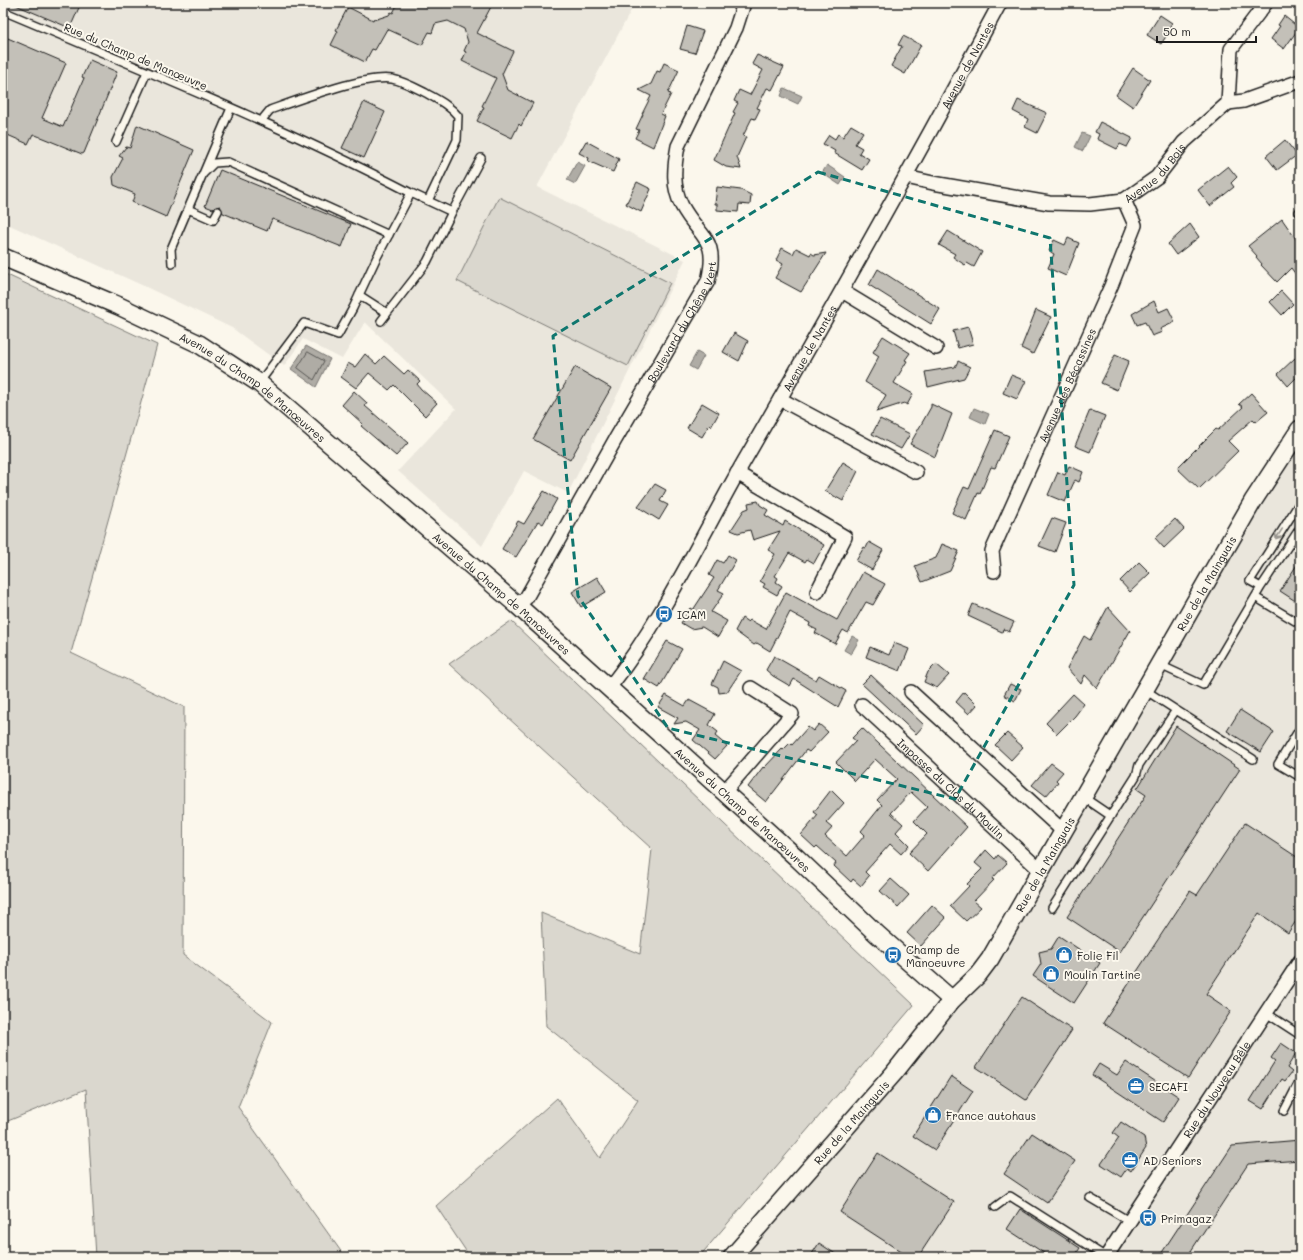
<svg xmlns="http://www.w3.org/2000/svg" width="1303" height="1260" viewBox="0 0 1303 1260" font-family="Mali,sans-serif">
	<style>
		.built { fill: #eae6dc }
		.green { fill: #dad7ce; stroke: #7b7a75 }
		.water { fill: #afaca5; stroke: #74726e }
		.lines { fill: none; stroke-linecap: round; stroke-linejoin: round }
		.shore { stroke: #575653; stroke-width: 1 }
		.building { fill: #c3c0b8; stroke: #1c1c1c }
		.service-casing { stroke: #1c1c1c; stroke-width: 10 }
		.minor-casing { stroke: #1c1c1c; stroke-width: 16 }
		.tertiary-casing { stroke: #1c1c1c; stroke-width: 20 }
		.service { stroke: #fbf7ec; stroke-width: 7 }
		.minor { stroke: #fbf7ec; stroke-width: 13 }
		.tertiary { stroke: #fbf7ec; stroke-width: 17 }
		.oneway { stroke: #97948e }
		.marked { fill: none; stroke: #0f766e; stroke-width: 3; stroke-dasharray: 8 5; stroke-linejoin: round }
		.labels { text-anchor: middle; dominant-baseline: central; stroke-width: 4; stroke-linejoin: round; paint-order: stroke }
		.street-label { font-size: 11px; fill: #1c1c1c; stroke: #fbf7ec }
		.poi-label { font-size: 11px; fill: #1c1c1c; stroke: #fbf7ec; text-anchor: start }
	</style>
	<rect width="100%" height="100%" fill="#fbf7ec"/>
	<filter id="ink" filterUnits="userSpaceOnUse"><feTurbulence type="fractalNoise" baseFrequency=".025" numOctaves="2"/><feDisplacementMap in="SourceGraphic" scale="8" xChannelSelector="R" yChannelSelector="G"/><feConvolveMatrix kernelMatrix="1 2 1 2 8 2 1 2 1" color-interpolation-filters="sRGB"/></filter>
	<g filter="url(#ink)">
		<path class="built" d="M3,3h632l-98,184 148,73 -117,233 -44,-22 -42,75 -84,-75 58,-62 -91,-87 -23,37 -39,-20 -19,27 -52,-38 -86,-41 -143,-65z
			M1300,428v829h-558l216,-247z"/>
		<path class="green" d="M499,197l171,86 -42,83 -171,-85z
			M3,273l154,72 -86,308 113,54 -1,248 89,67 -34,85 107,150h-249l-10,-168 -83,34z
			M511,621l403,384 -215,252h-229l-34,-51 121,-108 43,60 38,-58 -92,-74 -5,-113 99,41 12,-105 -203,-185z"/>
		<path class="water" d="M784,88l18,8 -4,8 -17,-8z
			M1082,133l8,3 -7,15 -8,-4z
			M577,162l8,4 -10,18 -8,-4z
			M827,165l18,12 -5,8 -18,-12z
			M306,346l24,13 -14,28 -25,-18z
			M697,352l7,4 -8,14 -7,-4z
			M974,408l15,6 -4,10 -15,-7z
			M852,636l7,4 -8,14 -7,-4z"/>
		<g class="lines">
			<path class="shore" d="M308,352l16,9 -10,19 -16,-12z"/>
		</g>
		<path class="building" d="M11,3h70l-11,25z
			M398,3h22l8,4 2,-4h4l9,4 2,-4h48l-16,30 36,18 -11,23 6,16 25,13 -12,23 -2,-2 -7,14 -35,-17 7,-14 -2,-1 14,-28 -34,-17 4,-9 -2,-1 4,-9 -4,-13 -16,-8 -13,3 -3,9 -3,-1 -7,13 -35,-16 -12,21 -3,-1 -7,13 -34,-17 7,-14 -2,-1 12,-23 25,13 1,-2 3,1 12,-4 2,-3 2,1z
			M1160,15l12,8 -5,8 2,1 -8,12 -14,-9z
			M1284,16l15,12 -15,21 -13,-10 9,-13 -2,-1z
			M687,26l16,5 -8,22 -15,-4z
			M3,36l63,27 -24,55 21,9 21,-49 -2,-1 8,-17 27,12 -33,81 -2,1 -49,-20 -5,10 -25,-11z
			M903,36l18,9 -16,29 -14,-8 11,-20 -4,-1z
			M757,55l27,12 -12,23 -5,-2 -10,20 3,1 -5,10 -3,-1 -9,18 3,1 -9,20 4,12 -15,-2 -12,-7 21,-47 -2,-1 5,-9 -4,-2 5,-11 11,5 13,-25 -11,-6z
			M664,63l15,7 -11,23 3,1 -10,20 4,2 -12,31 -18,-9 4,-8 -3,-1 7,-15h-1l9,-18 -12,-6 12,-6 6,-13 3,1z
			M1133,68l17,12 -17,27 -17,-12z
			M1018,100l29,13 -10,20 -12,-6 3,-8 -15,-8z
			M364,102l21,10 -21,46 -22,-10z
			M1100,122l32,16 -5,9 -7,-3 -3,5 -20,-10 2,-5 -4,-2z
			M137,125l57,25 -28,67 -34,-15 3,-8 -21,-9 -1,-8 10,-19 -4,-2 7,-9 4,1z
			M851,125l12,7 -8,12 7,4 -3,5 10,6 -7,11 -28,-17 1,-2 -12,-7 6,-9 6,4 3,-5 5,3z
			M1285,140l12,15 -20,15 -11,-14z
			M586,141l33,18 -6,13 -25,-11 1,-3 -10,-5z
			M1228,166l9,11 -6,6 3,4 -24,19 -12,-16z
			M220,170l131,54 -9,23 -70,-28 -5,12 -44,-18 -3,-7 -4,1 -3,2 -8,-3z
			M637,182l14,7 -10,23 -15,-8z
			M717,187l24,3 10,5 -1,10 -11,-1 -1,8 -21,-2v-6h-2z
			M1282,219l18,26v35l-9,-12 -14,14 -16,-17 1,-1 -6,-7 1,-1 -9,-10z
			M1190,224l9,13 -23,18 -8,-11z
			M948,231l34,21 -8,15 -7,-4 -2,2 -12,-8 2,-3 -16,-9z
			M1068,238l11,5 -13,33 -18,-8 6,-14 -5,-3 5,-11 11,5z
			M782,248l11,6 3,-6 14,7 1,-2 3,2 12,-2 -25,39 -26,-14 8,-14 -7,-4z
			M878,269l62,40 -9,15 -62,-39z
			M1281,291l12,13 -11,11 -12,-13z
			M1154,301l5,11 9,-4 7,14 -15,7 2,3 -10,4 -7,-14 -8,3 -5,-11z
			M1036,310l15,7 -18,37 -12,-6z
			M968,327l5,17 -15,4 -5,-17z
			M734,333l14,8 -9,20 -16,-9z
			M883,336l27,17 -5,7 2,1 -13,22 19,11 -6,11 -3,-2 -28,9 10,-17 -21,-13 14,-26 -6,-4z
			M365,354l11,10 8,-8 20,18 4,-4 12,11 -3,3 4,5 16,14 -12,13 -31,-31 -5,5 -20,-17 -13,15 -15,-11 7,-14 7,4z
			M1115,355l14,6 -12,29 -16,-7z
			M1295,358l5,5v11l-12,12 -10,-12z
			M958,361l12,6 -6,11 -36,9 -3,-15 30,-5z
			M575,367l36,21 -41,72 -37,-21z
			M1011,375l15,6 -9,18 -14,-6z
			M354,391l13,12 -2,3 43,37 -12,13 -35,-30 2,-2 -21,-19z
			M1251,393l17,19 -12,10 -3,-3 -25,22 10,10 -39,38 -22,-21 39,-39 2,1 25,-23 -4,-3z
			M702,403l17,10 -8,14 -2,-2 -7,12 -15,-9z
			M931,404l21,10 -17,43 -25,-13 21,-37z
			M1090,410l15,6 -15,36 -15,-6z
			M880,419l30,15 -9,15 -29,-15z
			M995,430l14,6 -14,32 -4,-1 -11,27 -2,-1 -12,27 -14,-7 12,-26 5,2z
			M843,462l15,9 -15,30 -18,-10z
			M1069,466l14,6 -4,10 -4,-2 -10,22 -17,-7 10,-23 7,3z
			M655,484l11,6 -6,11 8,4 -9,15 -21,-13z
			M544,491l13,8 -14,25 -5,-3 -22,36 -14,-8 16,-28 6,3z
			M758,501l2,4 8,5 -3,5 18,11 2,-5 39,24 -10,18 -7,-4 -2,3 -16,-9 -14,23 3,2 -2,4 6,4 -5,9 -14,-8 2,-3 -5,-3 15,-27 -7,-4 12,-19 -27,9 -3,-10 -12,3 -7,-3 13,-20 5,-2 -1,-5z
			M1052,518l14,5 -11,29 -16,-6z
			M1175,519l9,10 -20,19 -9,-10z
			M869,542l14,8 -11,20 -16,-9 8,-14 2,1z
			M942,544l17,7 -9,20 -28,11 -7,-16 21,-8z
			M728,555l8,5 -18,30 6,3 -13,19 16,9 -9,16 -16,-10 -11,2 -10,-6 9,-15 3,2 21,-32 -5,-3 8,-15 6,3z
			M1300,560v44l-20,-13z
			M1139,562l11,11 -20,19 -10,-11z
			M863,572l22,12 -12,21 -7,-3 -18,31 -5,-3 -8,14 -20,-11 2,-3 -8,-4 1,-3 -20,-11 -20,39 -13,-8 -3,2 -19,-14 7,-13 6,4 2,-2 16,9 20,-37 51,28z
			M597,577l9,15 -25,15 -9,-15z
			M973,604l41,18 -5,10 -6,-3 -1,3 -34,-16z
			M1108,607l22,24 -33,57 -12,-13 -4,9 -14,-16 17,-32 6,4z
			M667,641l15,8 -23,39 -15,-9z
			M894,643l15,6 -9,22 -34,-14 4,-10 19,8z
			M774,656l42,24 3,-5 27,16 -8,16 -44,-28 -4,7 -17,-10 -7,-6z
			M723,661l18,10 -14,21 -8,1 -1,-6 -6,-3z
			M936,664l13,11 -12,13 -13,-6 4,-10z
			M871,675l53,50 -8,9 -54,-50z
			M1010,684l11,5 -6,12 -11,-6z
			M964,692l13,13 -8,9 -13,-12z
			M1073,694l11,10 -9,12 -18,18 -11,-11z
			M666,695l19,11 4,-6 26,14 -6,11 9,7 -3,4 12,10 -12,13 -22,-19 7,-10 -14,-8 -12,2 4,-6 -20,-11z
			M1240,710l34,22 -13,20 -34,-21z
			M819,724l9,8 -19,20 -3,-2 -40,52 -18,-15 15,-20 1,1 18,-19 1,1 7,-7 2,2 16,-18 5,4z
			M1176,726l64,43 -120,183 -53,-35 79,-122 -9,-6z
			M862,728l105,99 -39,44 -19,-18 18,-19 -13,-13 13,-14 -16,-15 -20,21 12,11 -7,8 13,13 -8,9 -11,-10 -25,28 4,4 -8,10 -8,-7 -2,3 -17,-16 2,-3 -19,-17 -2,2 -14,-13 17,-20 -4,-3 17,-22 13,13 -18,20 6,5 -7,8 22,20 18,-21 -4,-4 21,-26 -5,-5 20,-21 -22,-20 -20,22 -19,-19 20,-21 -4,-3z
			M1007,733l16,14 -12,13 -16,-15z
			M1051,763l12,9 -7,8 2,2 -12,14 -14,-11z
			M1245,823l55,36v56l-12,18 -29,-20 -53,81 25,17 -43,67 -85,-55 87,-132 7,4z
			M986,850l9,9 3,-4 9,8 -15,16 2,1 -20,21 7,6 -15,14 -16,-15 19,-20 -2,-2 15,-15 -7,-6z
			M891,879l18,16 -11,12 -18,-16z
			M932,905l14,13 -25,28 -14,-13z
			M1059,936l41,27 -26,40 -41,-27 8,-12 -2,-12 12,-3z
			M1022,997l50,33 -46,70 -50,-33z
			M1281,1043l15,10 -9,15 5,4 -7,9 -3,-2 -19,30 -13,-8 25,-40 -4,-3z
			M1126,1062l53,35 -16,25 -71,-47 7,-11 18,11z
			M951,1076l22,15 -38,59 -22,-14z
			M1121,1122l23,15 2,11 -15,23 -4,-3 -6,9 -20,-13 18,-26 -6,-5z
			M1032,1133l43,28 -28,42 -43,-29z
			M1300,1140v20l-52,4 -61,93h-28l73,-111z
			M878,1153l76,49 -36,55h-9l-69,-45z
			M1020,1209l60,39 -6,9h-24l-43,-28z
			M819,1243l21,14h-30z"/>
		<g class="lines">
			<g class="service-casing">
				<path id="service" d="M3,11c137,58 276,113 408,182l-35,66 -23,49 -15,27 -34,-12 -45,60
					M261,121l9,-11c28,-10 94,-35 122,-31 11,2 24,9 34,14 12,7 23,12 32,23l-1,24 -29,61
					M116,142l31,-70
					M204,173l10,-10 14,-1 161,73
					M411,193l41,19 29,-54
					M188,209l25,11 5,-9
					M1299,212l1,1
					M172,264l-1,-15 60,-141
					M359,295l28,18
					M381,321l46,-59 25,-50
					M1300,502l-50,79 11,6 39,-59
					M1255,597l45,27
					M1160,665l43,20 58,-98
					M1176,710l77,49
					M1300,728l-22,36 22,13
					M1083,797l28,19
					M1052,908l84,-132 3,-11 37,-55 -31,-20
					M1266,1013l34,22
					M1284,1111l16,-31
					M1090,1198l39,23
					M995,1207l15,-11 96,61"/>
			</g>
			<g class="minor-casing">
				<g id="minor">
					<path d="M1228,103l16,-2 56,-20"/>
					<path id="s1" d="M906,177l27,6 116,20 41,1 34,-4 33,-23 27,-35 44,-39 3,-54 35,-46"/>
					<path d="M842,291l94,57"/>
					<path d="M780,399l136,73"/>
					<path d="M737,473l108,64 -28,55"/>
					<path id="s2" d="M994,571l-2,-20 119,-265 24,-61 -11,-25"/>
					<path id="s3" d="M517,605l9,-7 89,-158 93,-159c11,-44 -8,-42 -26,-75 -10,-19 -8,-39 -4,-60l58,-118 8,-25"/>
					<path id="s4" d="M609,688c53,-67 92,-151 134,-225 88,-152 174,-305 257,-460"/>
					<path d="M911,692l152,139"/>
					<path id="s5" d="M862,705l179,166"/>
					<path d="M724,792l68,-78 -41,-26"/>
					<path id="s6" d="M1106,1257l194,-296"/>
				</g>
			</g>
			<g class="tertiary-casing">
				<g id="tertiary">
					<path id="s7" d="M3,257l116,49 80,38 60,39 258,222 279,252 81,77 75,66"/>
					<path id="s8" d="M732,1257l162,-184 58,-73 26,-25 12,-16 263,-458 47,-72"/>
				</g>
			</g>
			<use href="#service" class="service"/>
			<use href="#minor" class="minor"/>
			<use href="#tertiary" class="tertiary"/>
		</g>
		<defs><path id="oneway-shaft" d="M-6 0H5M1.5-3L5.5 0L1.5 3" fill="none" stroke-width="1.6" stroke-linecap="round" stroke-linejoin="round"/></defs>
		<use class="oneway" href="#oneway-shaft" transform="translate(1279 534) rotate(123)"/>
	</g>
	<path class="marked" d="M818,172l232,66 24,347 -119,214 -287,-71 -90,-132 -25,-260z"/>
	<defs>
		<g id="bus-disc" transform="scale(0.9)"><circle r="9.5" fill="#1f6fb2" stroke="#fbf7ec"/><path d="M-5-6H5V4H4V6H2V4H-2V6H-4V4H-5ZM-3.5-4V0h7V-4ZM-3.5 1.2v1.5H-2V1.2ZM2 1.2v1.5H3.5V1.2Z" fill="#fff"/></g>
		<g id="shop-disc" transform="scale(0.9)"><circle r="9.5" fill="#1f6fb2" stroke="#fbf7ec"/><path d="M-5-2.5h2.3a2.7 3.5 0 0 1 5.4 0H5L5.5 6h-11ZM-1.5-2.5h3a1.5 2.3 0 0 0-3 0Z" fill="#fff"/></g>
		<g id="office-disc" transform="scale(0.9)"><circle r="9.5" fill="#1f6fb2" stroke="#fbf7ec"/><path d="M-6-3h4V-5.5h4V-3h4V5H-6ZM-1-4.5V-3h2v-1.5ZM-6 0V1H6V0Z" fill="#fff"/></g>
	</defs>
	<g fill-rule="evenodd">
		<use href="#bus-disc" x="664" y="614"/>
		<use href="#bus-disc" x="893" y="955"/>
		<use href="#shop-disc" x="1064" y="955"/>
		<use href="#shop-disc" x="1051" y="974"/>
		<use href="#office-disc" x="1136" y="1086"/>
		<use href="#shop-disc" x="933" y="1115"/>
		<use href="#office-disc" x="1130" y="1160"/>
		<use href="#bus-disc" x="1148" y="1218"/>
	</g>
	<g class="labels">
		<g class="street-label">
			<text transform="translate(136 56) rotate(23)">Rue du Champ de Manœuvre</text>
			<text stroke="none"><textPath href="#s4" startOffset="719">Avenue de Nantes</textPath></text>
			<text stroke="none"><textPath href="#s1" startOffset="262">Avenue du Bois</textPath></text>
			<text stroke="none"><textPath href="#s3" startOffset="329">Boulevard du Chêne Vert</textPath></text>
			<text stroke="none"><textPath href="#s4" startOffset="395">Avenue de Nantes</textPath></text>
			<text stroke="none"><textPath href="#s2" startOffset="202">Avenue des Bécassines</textPath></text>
			<text stroke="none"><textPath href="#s7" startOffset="283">Avenue du Champ de Manœuvres</textPath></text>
			<text stroke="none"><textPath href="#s8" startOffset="828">Rue de la Mainguais</textPath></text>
			<text stroke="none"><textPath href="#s7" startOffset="607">Avenue du Champ de Manœuvres</textPath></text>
			<text stroke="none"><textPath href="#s5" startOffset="122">Impasse du Clos du Moulin</textPath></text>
			<text stroke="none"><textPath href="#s7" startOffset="931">Avenue du Champ de Manœuvres</textPath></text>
			<text stroke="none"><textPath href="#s8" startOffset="504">Rue de la Mainguais</textPath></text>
			<text stroke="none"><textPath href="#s6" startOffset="201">Rue du Nouveau Bêle</textPath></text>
			<text stroke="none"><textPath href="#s8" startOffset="180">Rue de la Mainguais</textPath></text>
		</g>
		<g class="poi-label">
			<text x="677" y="614">ICAM</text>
			<text x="906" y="949">Champ de<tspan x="906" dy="13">Manoeuvre</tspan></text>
			<text x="1077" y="955">Folie Fil</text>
			<text x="1064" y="974">Moulin Tartine</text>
			<text x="1149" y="1086">SECAFI</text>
			<text x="946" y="1115">France autohaus</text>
			<text x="1143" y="1160">AD Seniors</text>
			<text x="1161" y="1218">Primagaz</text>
		</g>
	</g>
	<rect width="1303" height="1260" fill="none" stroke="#fbf7ec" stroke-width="16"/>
	<rect x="8" y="8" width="1287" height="1244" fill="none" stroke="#1c1c1c" stroke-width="1.5" filter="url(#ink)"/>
	<path d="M1157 36v6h99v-6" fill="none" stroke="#1c1c1c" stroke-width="2"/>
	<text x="1163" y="36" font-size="12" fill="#1c1c1c" stroke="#fbf7ec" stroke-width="3" paint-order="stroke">50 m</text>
</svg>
